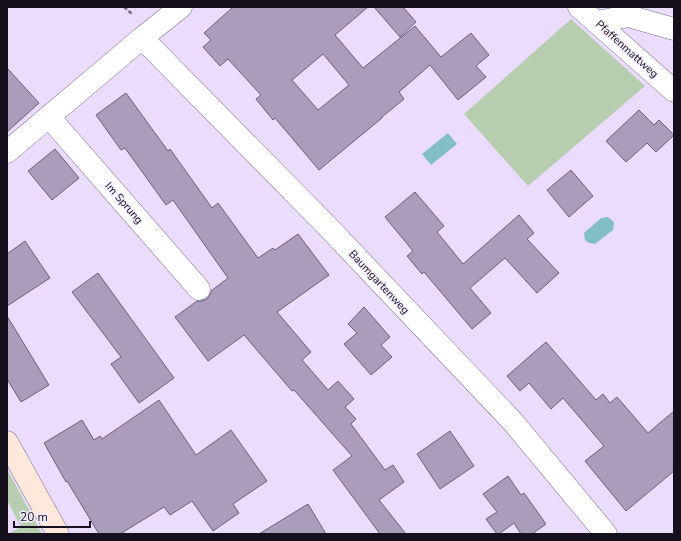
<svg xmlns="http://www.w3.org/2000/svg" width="681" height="541" viewBox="0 0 681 541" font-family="'Nunito Sans',sans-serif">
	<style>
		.green { fill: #b6cdaf }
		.water { fill: #82bec6 }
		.building { fill: #ab9cbc; stroke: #6d5f7c; fill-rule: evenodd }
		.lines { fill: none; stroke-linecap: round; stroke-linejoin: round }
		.street-casing { stroke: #7e708e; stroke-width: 23 }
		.secondary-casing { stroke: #7e708e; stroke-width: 23 }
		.path { stroke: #786e84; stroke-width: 2.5; stroke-dasharray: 4 2; stroke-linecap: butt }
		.street { stroke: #fff; stroke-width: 22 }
		.secondary { stroke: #fee8dc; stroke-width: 22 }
		.labels { text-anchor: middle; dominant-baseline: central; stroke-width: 3; stroke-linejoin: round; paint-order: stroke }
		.street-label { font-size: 11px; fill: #15101b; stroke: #f3edfb }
	</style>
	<rect width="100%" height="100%" fill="#ebdbfd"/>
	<path class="green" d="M571,19l74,67 -117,100 -64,-72z
		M7,469l35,65h-34l13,-7 -14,-27z"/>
	<path class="water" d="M448,133l9,11 -26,21 -9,-11z
		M608,217l6,5 -1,8 -18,14 -6,-1 -4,-3 -1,-7 17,-15z"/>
	<path class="building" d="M233,7h135l-33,28 28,33 52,-42 26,31 30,-24 18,22 -13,11 10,11 -28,23 -28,-35 -31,27 5,7 -22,18v1l-63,52 -44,-52 -2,2 -17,-21 5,-4 -33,-36 -8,7 -17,-19 8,-7 -7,-7zM323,54l26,31 -31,25 -26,-30z
		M374,7h29l13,15 -16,15z
		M7,68l32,35 -32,29z
		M126,93l42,58 2,-2 42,59 6,-5 40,55 15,-10 2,2 23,-16 31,41 -52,37 34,40 -9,8 26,30 10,-9 16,18 -9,8 11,12 -5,5 34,46 8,-5 11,17 -25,18 27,34h-26l-47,-64 19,-14 -58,-66 -2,1 -48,-56 -36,26 -33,-44 22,-16h5l5,-2 4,-6v-2l17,-13 -55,-78 -7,5 -41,-57 -4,2 -25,-35z
		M639,110l15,15 5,-5 15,15 -18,17 -9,-9 -21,19 -20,-21z
		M55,149l24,29 -27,22 -24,-29z
		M571,170l22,26 -24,21 -22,-27z
		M415,192l29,34 -7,6 26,32 56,-49 15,18 -7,6 32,34 -22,20 -32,-35 -35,30 21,25 -19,16 -48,-57 -2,2 -15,-18 6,-5 -28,-34z
		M25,241l25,37 -43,28v-52z
		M98,273l76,105 -35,25 -28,-39 10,-7 -49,-65z
		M364,307l26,30 -9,8 11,12 -21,18 -27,-31 13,-11 -9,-9z
		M7,316l42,69 -28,17 -14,-23z
		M546,342l50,58 7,-6 7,9 7,-6 31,36 26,-22v60l-48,40 -41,-50 19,-15 -41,-48 -12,11 -22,-26 -9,8 -13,-15z
		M159,400l37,55 35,-25 36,51 -34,23 6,9 -26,18 -21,-30 -22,14 -6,-8 -44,27h-21l-32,-53 -1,1 -22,-39 38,-23 12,20 6,-4 2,3z
		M450,431l24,35 -34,23 -23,-35z
		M508,476l13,19 3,-2 22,31 -14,10h-11l-7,-11 -15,11h-2l-11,-15 11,-7 -14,-18z
		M308,504l18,30h-67z"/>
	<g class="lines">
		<g class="street-casing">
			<path id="street" d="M579,7l95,84
				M597,22l31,-6 46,13
				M142,38l187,190 184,194 93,112
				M49,117l150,172
				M7,152l135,-114 39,-31"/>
		</g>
		<g class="secondary-casing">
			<path id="secondary" d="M7,442l51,92"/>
		</g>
		<path class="path" d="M124,7l8,7"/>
		<use href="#street" class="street"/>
		<use href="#secondary" class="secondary"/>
	</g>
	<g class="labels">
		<g class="street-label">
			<text transform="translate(627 49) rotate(42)">Pfaffenmattweg</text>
			<text transform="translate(124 203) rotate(49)">Im Sprung</text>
			<text transform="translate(379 282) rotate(47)">Baumgartenweg</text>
		</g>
	</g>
	<rect width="681" height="541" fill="none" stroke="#15101b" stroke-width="16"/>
	<path d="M14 521v6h76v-6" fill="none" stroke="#15101b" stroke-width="2"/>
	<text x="20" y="521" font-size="12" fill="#15101b" stroke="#f3edfb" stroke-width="3" paint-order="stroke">20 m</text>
</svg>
